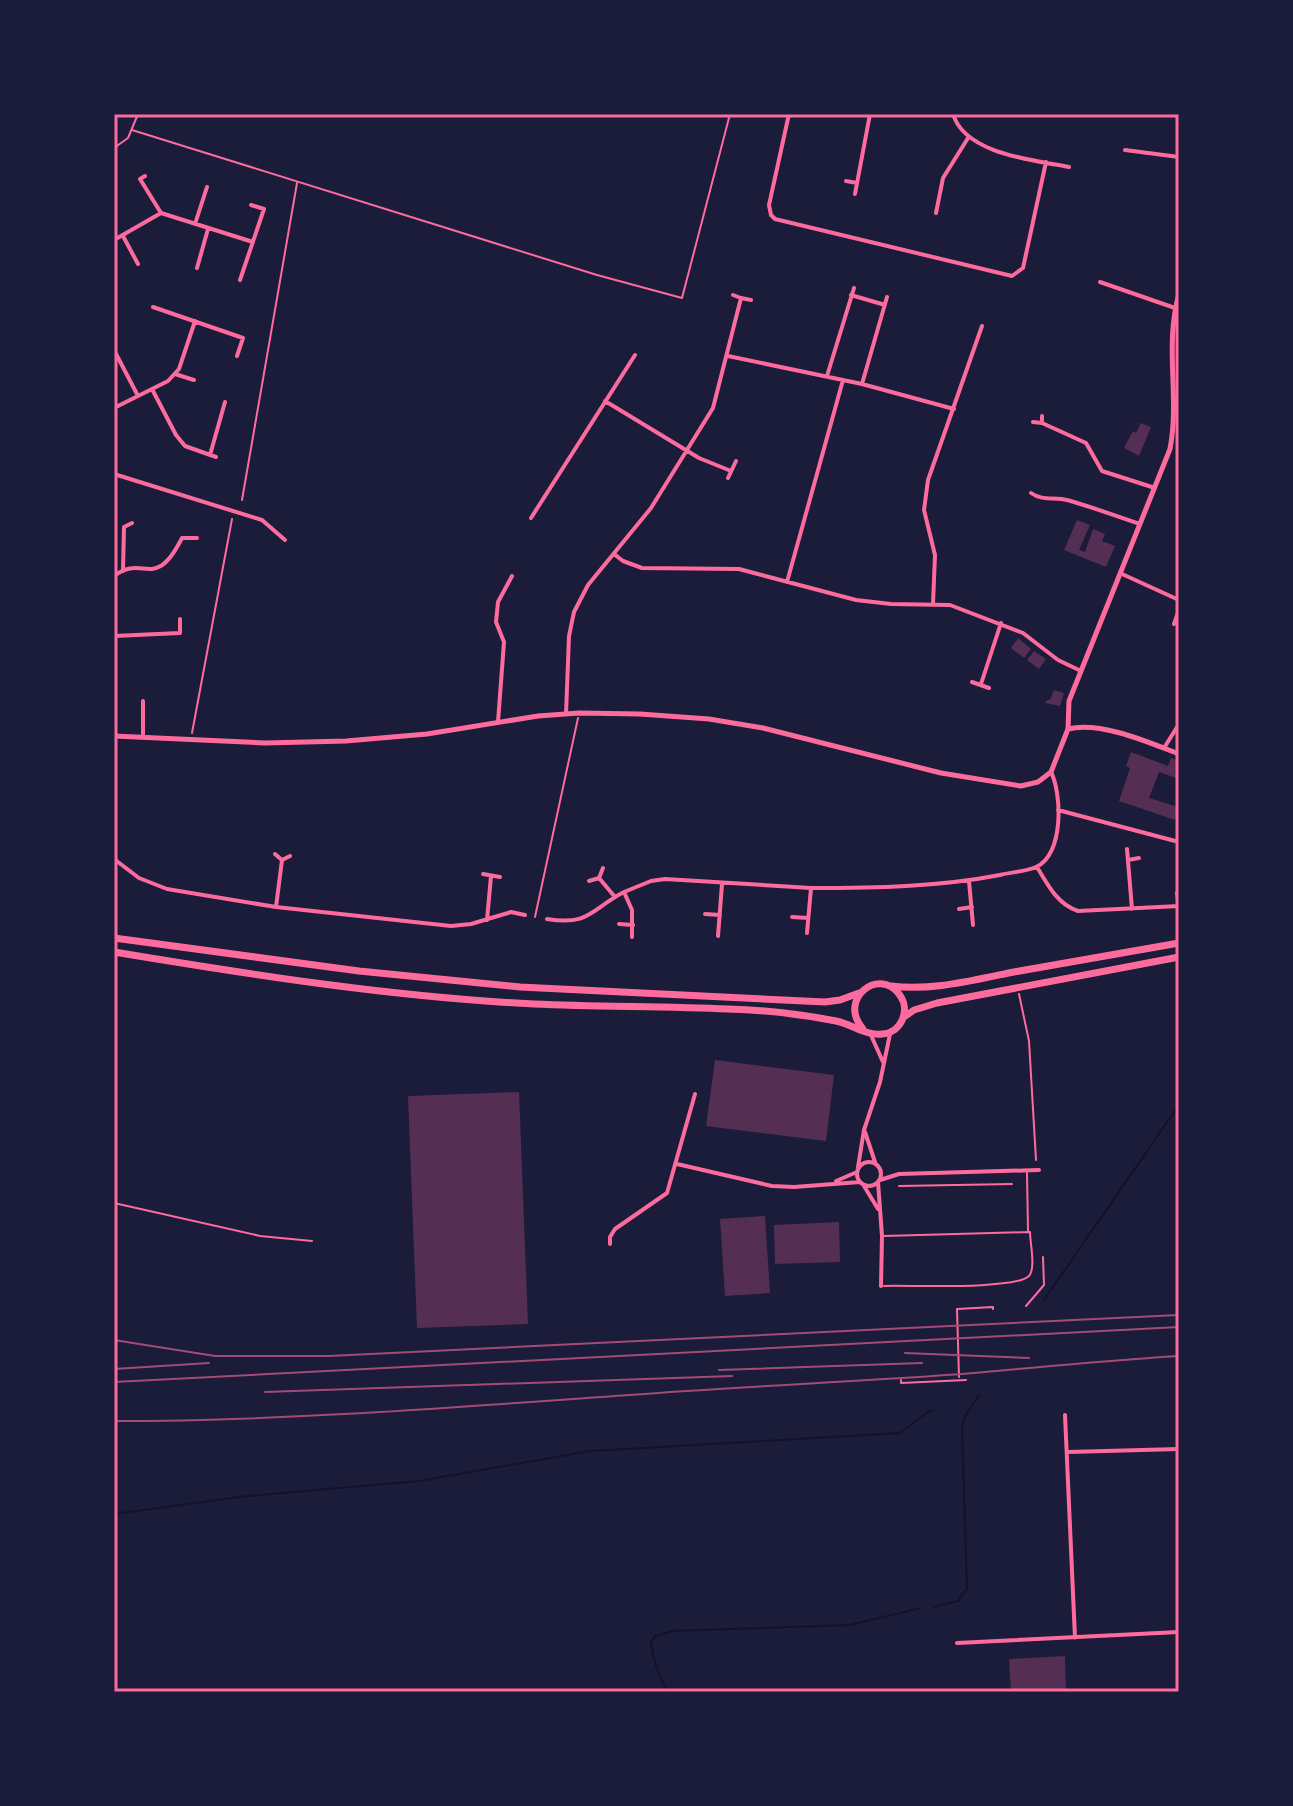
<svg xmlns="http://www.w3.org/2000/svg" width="1293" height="1806" viewBox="0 0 1293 1806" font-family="'Noto Sans',sans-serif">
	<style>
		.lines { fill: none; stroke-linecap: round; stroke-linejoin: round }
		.stream { stroke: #12122b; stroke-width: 2 }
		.building { fill: #542f53 }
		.path { stroke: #ff6b9d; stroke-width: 2 }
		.service { stroke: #ff6b9d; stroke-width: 2 }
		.minor { stroke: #ff6b9d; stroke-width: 4 }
		.tertiary { stroke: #ff6b9d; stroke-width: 5 }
		.trunk { stroke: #ff6b9d; stroke-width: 7 }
		.rail { stroke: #a44b75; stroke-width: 2 }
		.neatline { fill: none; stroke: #ff6b9d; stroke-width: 3 }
	</style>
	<rect width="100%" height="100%" fill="#1b1b3a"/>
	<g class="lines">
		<path class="stream" d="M1044,1300l135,-195
			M114,1514l133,-18 172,-15 171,-30 310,-18 31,-23
			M934,1607l24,-6 9,-12 -5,-162 3,-11 14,-21
			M669,1692c-11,-14 -15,-31 -18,-49l4,-7 17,-5 178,-6 71,-17"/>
	</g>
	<path class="building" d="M1141,423l10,4 -12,29 -15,-8 9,-17 3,2z
		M1077,520l13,5 -11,25 6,2 8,-23 12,5 -3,7 13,5 -9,21 -42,-17z
		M1018,638l13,11 -7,9 -13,-10z
		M1034,651l12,8 -7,10 -12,-9z
		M1054,690l10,3 -4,13 -15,-3 2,-3h3z
		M1131,752l37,14 3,-8 8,3v18l-20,-7 -10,26 29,9 -3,13 -56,-19 11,-33 -4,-2z
		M715,1060l119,15 -8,66 -120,-15z
		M519,1092l9,232 -111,4 -9,-232z
		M765,1216l5,77 -45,3 -5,-77z
		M839,1222l1,40 -65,2 -1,-39z
		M1065,1656l1,36h-55l-2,-33z"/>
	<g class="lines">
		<path class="path" d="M132,130l465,145 85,23 48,-184
			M114,148l14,-10 10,-24
			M242,500l55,-317
			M192,733l40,-214
			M535,917l43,-199
			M1019,994l10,47 7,119
			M1026,1306l18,-21 -1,-28
			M959,1377l-2,-68 36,-2v2
			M901,1380v3l65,-3"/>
		<path class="service" d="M1027,1173l1,58
			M899,1186l113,-2
			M114,1203l146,33 52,5
			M884,1236l146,-4c0,11 6,36 -1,44 -14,14 -120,9 -145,10"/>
		<path class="minor" d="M789,114l-20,91 2,10 4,4 237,57 11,-8 23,-106
			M953,114c12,40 80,46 116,53
			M1125,150l54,7
			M145,176l-5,3 21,34
			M846,181l11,2
			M855,194l15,-80
			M936,213l7,-35 25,-40
			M195,224l12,-37
			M123,236l15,28
			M114,240l47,-27 92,29
			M197,268l11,-39
			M240,280l24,-71 -13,-4
			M1100,282l75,26
			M851,295l34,10
			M741,298l10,2
			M153,307l90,31 -6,18
			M114,350l24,46
			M728,356l134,28 92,25
			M175,374l19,6
			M827,376l27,-88
			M862,384l25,-87
			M152,389l24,46 9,11 31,11
			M605,401l94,57 32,13
			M114,408l54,-27 11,-12 16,-48
			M1042,416v7l44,20 16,28 53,17
			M1033,422l9,1
			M210,455l15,-53
			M114,474l148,46 23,20
			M728,478l8,-17
			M1031,493c11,8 23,4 36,7 25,7 49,16 73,24
			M531,518l104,-163
			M614,554l9,7 19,7 97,1 117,31 35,4 59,1 73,28 35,27 23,11
			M123,571l1,-44 8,-4
			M1122,574l57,26
			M114,576c30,-23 40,17 68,-38h15
			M787,582l56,-202
			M933,604l2,-49 -11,-45 4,-30 54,-154
			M1174,624l5,-14
			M114,636l66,-3v-14
			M972,682l17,6
			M981,684l20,-61
			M566,714l3,-78 5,-24 14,-27 63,-77 62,-100 28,-110 -8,-3
			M498,722l6,-80 -8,-20 2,-20 14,-26
			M143,736v-35
			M1164,748l15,-24
			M1058,810l121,32
			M1127,849l5,60
			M275,854l7,6 8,-4
			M114,859l25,19 28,11 109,18 175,19 20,-2 40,-12 14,3
			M1128,860l11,-2
			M1037,867c11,18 20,37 41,44l101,-5
			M483,874l17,3
			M599,878l16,19
			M589,881l10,-3 4,-10
			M969,881l4,44
			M1177,893l2,13
			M276,907l6,-47
			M959,909l13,-2
			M705,914l15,1
			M792,917l16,1
			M547,919c43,7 44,-10 77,-27
			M487,920l4,-44
			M619,924l14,1
			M807,933l4,-45c63,0 127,-1 189,-13 11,-3 25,-3 36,-8 28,-12 26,-73 15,-95
			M718,936l4,-52
			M632,937v-27l-8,-18 27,-11 14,-2 146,9
			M870,1033l13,29
			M865,1132l10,30
			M857 1174a12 12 0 1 1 24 0a12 12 0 1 1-24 0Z
			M677,1164l95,22 22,1 66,-5
			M858,1167l6,-37 16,-48 10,-48
			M880,1180l19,-6 140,-4
			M836,1181l21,-9
			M878,1182l4,54 -1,50
			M864,1186l14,23
			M610,1244v-7l5,-8 52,-36 28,-99
			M1065,1415l10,223
			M1068,1452l111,-3
			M957,1643l222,-11"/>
		<path class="tertiary" d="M1068,729c32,-8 80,13 111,25
			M114,736l151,7 81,-2 81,-7 111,-18 41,-3 61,1 69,5 54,9 178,45 80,13 17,-4 13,-10 17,-43 1,-28 101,-252c10,-52 -6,-103 9,-155"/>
		<path class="trunk" d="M114,938l245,33 161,16 305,15 15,-2 19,-7
			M114,952c139,23 279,45 420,52 65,3 129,2 194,5 36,1 72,5 108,12 15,3 31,15 46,13 20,-1 29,-25 17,-40 -20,-27 -62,5 -36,35
			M891,986c43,5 81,-6 123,-14 55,-10 110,-19 165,-29
			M904,1017l10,-7 23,-7 242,-46"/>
		<path class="rail" d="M114,1340l101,16h114l850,-41
			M905,1353l124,5
			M114,1369l95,-6
			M719,1370l203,-7
			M114,1382l1065,-55
			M265,1392l467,-16
			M114,1421c172,0 343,-14 515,-26 114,-9 230,-13 345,-22 68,-6 136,-13 205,-17"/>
	</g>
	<rect width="1293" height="1806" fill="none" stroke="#1b1b3a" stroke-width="232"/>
	<rect x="116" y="116" width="1061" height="1574" class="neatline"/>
</svg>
